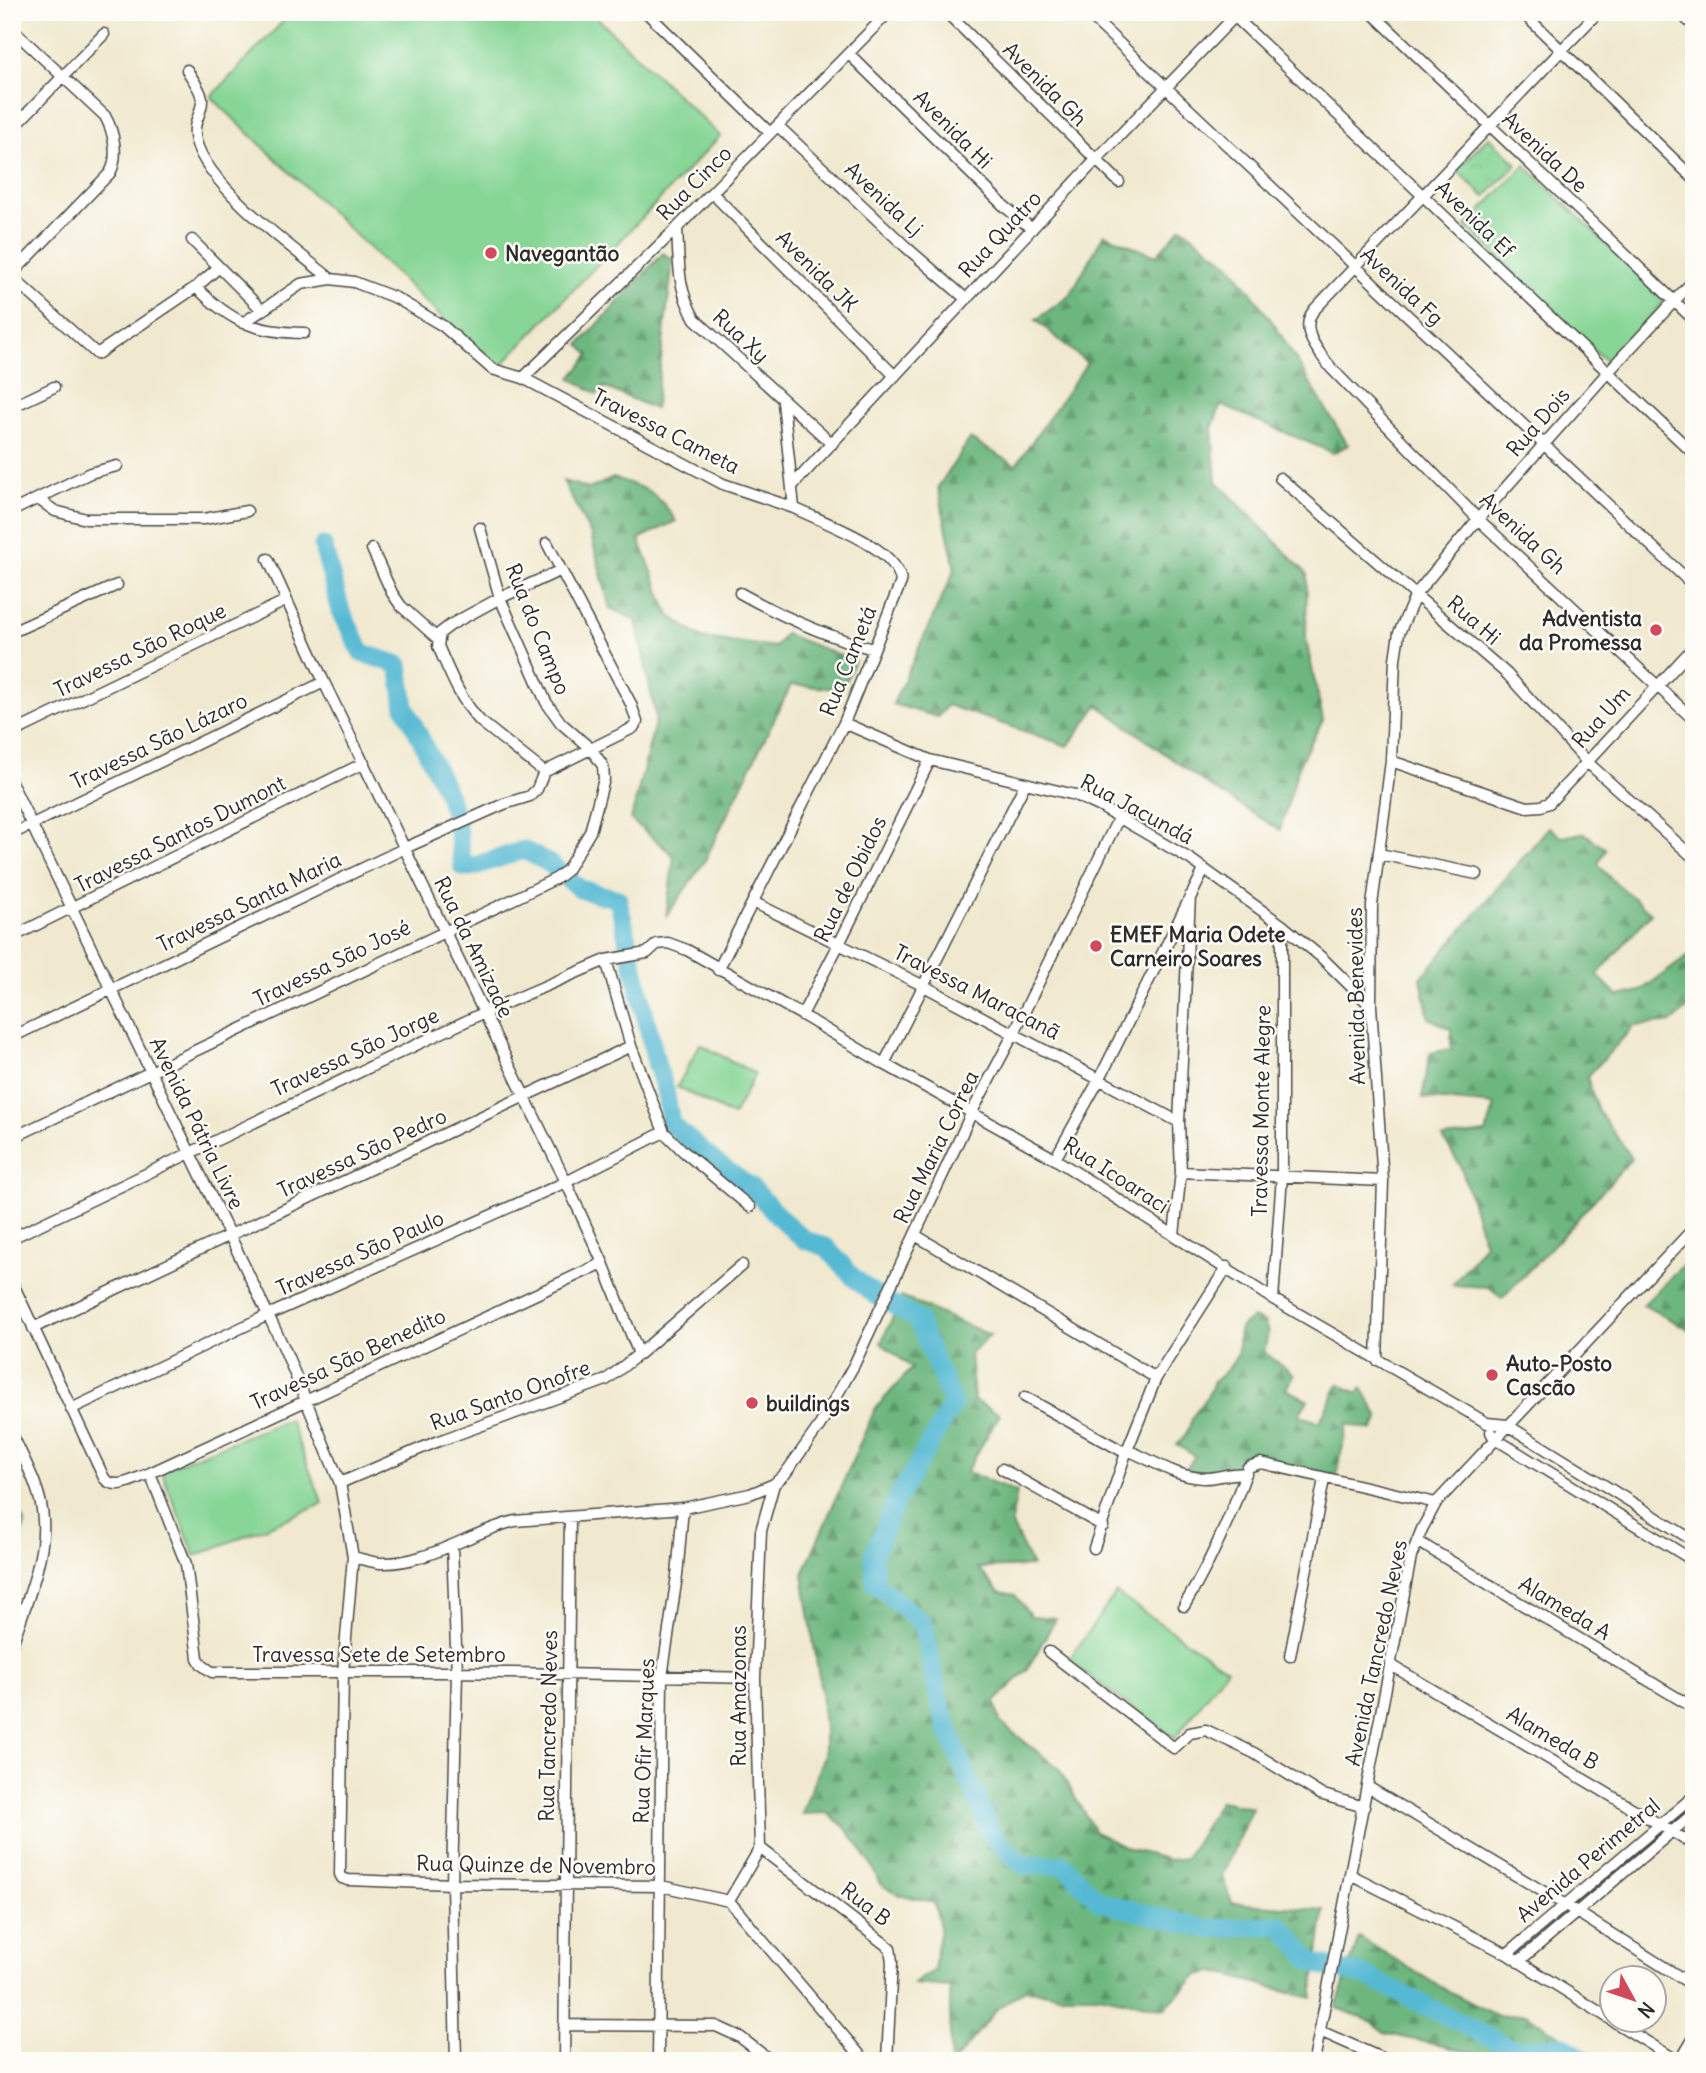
<svg xmlns="http://www.w3.org/2000/svg" width="1706" height="2073" viewBox="0 0 1706 2073" font-family="Delius,sans-serif">
	<style>
		.forest { fill: url(#forest-firs); stroke: #4c7155; stroke-width: 2 }
		.park { fill: url(#park-crowns); stroke: #598060; stroke-width: 2 }
		.garden { fill: #87d696; stroke: #598060; stroke-width: 2 }
		.water { fill: url(#water-waves); stroke: #40727f; stroke-width: 2 }
		.lines { fill: none; stroke-linecap: round; stroke-linejoin: round }
		.river { stroke: #54b9d3; stroke-width: 19 }
		.minor-casing { stroke: #494844; stroke-width: 13 }
		.minor { stroke: #fff; stroke-width: 10 }
		.poi-dot { fill: #d1495b; stroke: #fdfcf7; stroke-width: 2.5 }
		.labels { text-anchor: middle; dominant-baseline: central; stroke-width: 5; stroke-linejoin: round; paint-order: stroke }
		.street-label { font-size: 21px; fill: #2b2b2b; stroke: #fdfcf7 }
		.poi-label { font-size: 21px; font-weight: bold; fill: #2b2b2b; stroke: #fdfcf7; text-anchor: start }
	</style>
	<defs>
		<pattern id="forest-firs" width="22" height="20" patternUnits="userSpaceOnUse" patternTransform="scale(1.75)"><rect width="22" height="20" fill="#6db77f"/><path d="M5 1l3.5 6h-7zM16 11l3.5 6h-7z" fill="#5a9568"/></pattern>
		<pattern id="park-crowns" width="20" height="18" patternUnits="userSpaceOnUse" patternTransform="scale(1.75)"><rect width="20" height="18" fill="#87d696"/><path d="M2 6a3 3 0 1 1 6 0M12 15a3 3 0 1 1 6 0" fill="none" stroke="#75b881"/></pattern>
		<pattern id="water-waves" width="16" height="10" patternUnits="userSpaceOnUse" patternTransform="scale(1.75)"><rect width="16" height="10" fill="#54b9d3"/><path d="M0 5q4-4 8 0t8 0" fill="none" stroke="#4697ab"/></pattern>
	</defs>
	<rect width="100%" height="100%" fill="#fdfcf7"/>
	<filter id="ink" filterUnits="userSpaceOnUse"><feTurbulence type="fractalNoise" baseFrequency=".0143" numOctaves="2"/><feDisplacementMap in="SourceGraphic" scale="14" xChannelSelector="R" yChannelSelector="G"/><feConvolveMatrix kernelMatrix="1 2 1 2 8 2 1 2 1" color-interpolation-filters="sRGB"/></filter>
	<filter id="wash" filterUnits="userSpaceOnUse"><feTurbulence type="fractalNoise" baseFrequency=".00686" numOctaves="4" result="noise"/><feDisplacementMap in="SourceGraphic" scale="28" xChannelSelector="R" yChannelSelector="G"/><feGaussianBlur stdDeviation="1.57" result="paint"/><feColorMatrix in="noise" values="0 0 0 0 0 0 0 0 0 0 0 0 0 0 0 0 0 1.4 0 .05"/><feComposite in="paint" operator="in"/></filter>
	<g filter="url(#wash)">
		<rect width="100%" height="100%" fill="#f1e9cf"/>
		<path class="forest" d="M1181,227l50,38 45,62 72,118 -15,8 -112,-48 -9,23 4,53 91,93 -1,66 17,80 -23,42 -20,68 -71,-44 -111,-81 -30,41 -121,-41 -9,12 -45,-13 62,-135 -17,-82 32,-48 46,26 71,-102 -51,-43 34,-25 34,-61 52,22z
			M663,253l10,7 -18,149 -51,-22 -7,7 -26,-16 19,-23 -11,-10z
			M613,478c33,10 43,12 63,43l-37,18 30,76 33,23 73,9 10,-13 70,27 -13,28 -51,-4 -87,177 -38,55 8,-61 -43,-36 25,-102 -20,-98 -26,-12 -19,-73 -28,-54 26,8z
			M1549,827l12,10 23,-4 22,16 -8,15 10,12 43,37 -54,62 21,21 22,-5 54,-39v51l-22,19 -38,4 -47,51 11,34 34,47 -72,80 -58,60 -13,-11 -37,-2 33,-41 -24,-77 -18,-29 43,-5 9,-28 -73,-7 8,-45 21,-4v-20l-22,-11 -8,-40z
			M1694,1254v78l-51,-27z
			M902,1297l88,38 -20,19 4,47 26,13 -34,58 51,20 -6,31 21,43 -54,2 21,24 16,3 16,21 25,2 -29,52 -32,32 5,20 59,47 36,63 33,17 42,11 16,-2 34,-57 32,7 -30,68 10,27 92,7 -12,88 -97,-26 -17,3 -34,34 -65,-14h-40l-34,-6 -29,21 -41,51h-5v-74l-36,-3 20,-14 6,-43 -6,-25 -35,-7 -19,-11 -9,-20 -26,-37 -18,-14 -25,1 22,-59v-25l-3,-39 -18,-117 72,-165 37,-41 -31,-25z
			M1253,1318l12,5 3,10 -4,19 30,23 -8,14 22,11 -9,15 20,7 20,-38 18,9 5,-5 17,29 -6,13 -26,-6 -10,52 -80,-17 -33,14 -39,-2 10,-15 -18,-11c13,-13 10,-16 17,-30 7,-12 17,-20 20,-34 9,-6 23,-20 24,-31 1,-19 -4,-21 15,-32z
			M1359,1937l80,49 58,30 29,-2 74,47h-89l-127,-28 -11,-11 -37,-14z"/>
		<path class="park" d="M1489,137l28,27 -32,33 -29,-27z"/>
		<path class="garden" d="M292,12h299l129,124 -223,234 -286,-273z
			M1525,165l140,136 -58,61 -141,-136z
			M700,1044l55,30 -22,42 -56,-29z
			M289,1419l34,85 -128,52 -34,-86z
			M1116,1593l111,76 -52,69 -107,-77z"/>
		<path class="water" d="M12,1497l13,27 -13,42z"/>
		<g class="lines">
			<path class="river" d="M323,546l18,65 21,42 37,12 6,42 40,81 11,30 7,49h8l53,-17 26,14 30,25 38,10 39,167 8,23 6,35 44,38 36,25 32,34 22,19 21,7 28,31 20,16 43,25 36,85 -58,99 -22,52 2,28 48,41 19,89 17,44 34,80 30,28h41l36,37 106,27 74,-4 33,38 53,13 149,74 49,-5 21,16"/>
		</g>
	</g>
	<g filter="url(#ink)">
		<g class="lines">
			<g class="minor-casing">
				<path id="minor" d="M646,12l124,121
					M946,12l173,170
					M1086,12l608,574
					M1230,12l464,442
					M1371,12l323,308
					M1522,12l172,167
					M1598,12l-284,298c-16,20 5,42 17,58l147,151 216,201
					M1679,12l15,14
					M12,29l93,87c9,16 14,41 5,57l-98,101
					M849,54l155,152 28,23
					M187,70c5,9 14,19 15,29 1,15 -11,22 -6,42 12,46 97,107 135,138
					M778,126l128,121 60,52
					M12,129l92,-95
					M712,193l183,183
					M677,228c2,34 0,61 18,91l137,125
					M192,240l69,69
					M12,277l85,77 99,-67 22,-19
					M196,287c35,35 58,45 108,46
					M243,323l58,-39 30,-5 23,3 42,16 47,28 49,43 31,9 200,106 71,24
					M523,378l154,-150 212,-216
					M12,407l42,-20
					M1280,478l227,196 80,88 107,96
					M793,485l302,-324 144,-149
					M38,499l17,12 31,8h118l43,-8
					M12,511l78,-38 27,-7
					M372,549l20,44 9,13 37,33
					M268,559l56,123 242,500 37,81 36,91
					M740,593c43,24 85,43 133,56
					M12,632l105,-47
					M844,723l86,37 145,35 24,11 91,53 92,66 39,32 50,49
					M12,733l273,-132
					M1391,761l136,46 14,-1 8,-3 145,-156
					M544,772l-64,-51c-21,-23 -30,-48 -42,-75l2,-13 12,-9 48,-26 61,-28
					M12,784l273,566 55,133 13,74 -10,115 -3,202 2,4 6,2 104,4 209,2 68,15 136,160
					M12,834l312,-152
					M1379,854l98,20
					M753,902l171,84 255,136
					M12,937l352,-174
					M606,960l25,86 33,86 19,19 67,56
					M718,970l126,-247 57,-141c-3,-35 -77,-59 -107,-74l-11,-106
					M802,1015l37,-71 91,-184
					M12,1037l393,-189 99,-44 26,-8 7,-7 7,-17 89,-44 4,-6 -6,-18 -84,-161
					M884,1064l141,-280
					M12,1138l508,-242 37,-18 10,-8 23,-38 14,-53 -1,-13 -11,-16 -31,-27 -15,-21 -46,-104 -20,-70
					M1055,1159l45,-81 104,-208
					M1181,1172l202,9
					M915,1235l241,143
					M1174,1235l7,-63 -2,-50 11,-226
					M12,1238l473,-226 121,-52 41,-7 10,-9 11,-1 19,7 115,65 82,49 171,95 218,140 214,124 20,2 187,116
					M12,1282l92,196c11,14 32,0 46,-5l453,-210
					M1273,1299l9,-123v-251
					M33,1328l598,-282
					M1377,1360l6,-179 -12,-175 1,-101 19,-144 4,-102 4,-26 17,-39 62,-75 130,-147 86,-92
					M1025,1397l101,56
					M71,1409l197,-94 298,-133 98,-50
					M1491,1432l3,6 200,123
					M12,1434c12,26 30,56 31,86 3,38 -19,88 -31,125
					M1127,1450c28,11 45,26 76,28 15,1 29,-7 43,-4
					M1002,1469l101,57
					M150,1473l36,91 12,94 4,7 10,7h245l298,6
					M340,1483l96,-41 170,-62 33,-26 103,-89
					M1417,1541l277,167
					M452,1546l5,126 -5,212 4,177
					M1094,1548l32,-95 30,-75 71,-111
					M353,1557c9,2 18,5 27,6 47,2 90,-31 135,-42l168,-13 67,-14 24,-10 11,-10 35,-49 34,-60 118,-253 42,-79 105,-216
					M1184,1606c27,-44 47,-90 64,-139l13,-4 175,40
					M1049,1652l125,96 16,-15 16,-3 48,23 66,41 44,13
					M1290,1656l34,-177
					M1391,1665l303,180
					M1368,1787l196,117 130,82
					M760,1848l130,100 2,14 -5,99
					M1351,1875l156,79 105,66
					M729,1901l31,-53 -5,-170 6,-147 13,-47
					M1507,1954l187,-158
					M1518,1962l176,-149
					M1613,2021l65,40
					M564,2025l152,1 24,11 31,24
					M1320,2031l68,30
					M564,2061l6,-544
					M658,2061l4,-384 15,-101 6,-68
					M1314,2061l97,-504 11,-28 14,-26 258,-275
					M1680,2061l14,-23"/>
			</g>
			<use href="#minor" class="minor"/>
		</g>
	</g>
	<g class="poi-dot">
		<circle cx="491" cy="253" r="7"/>
		<circle cx="1656" cy="630" r="7"/>
		<circle cx="1096" cy="946" r="7"/>
		<circle cx="1492" cy="1375" r="7"/>
		<circle cx="752" cy="1403" r="7"/>
	</g>
	<g class="labels">
		<g class="street-label">
			<text transform="translate(1045 84) rotate(45)">Avenida Gh</text>
			<text transform="translate(953 129) rotate(45)">Avenida Hi</text>
			<text transform="translate(1545 152) rotate(43)">Avenida De</text>
			<text transform="translate(694 183) rotate(-45)">Rua Cinco</text>
			<text transform="translate(884 199) rotate(43)">Avenida Lj</text>
			<text transform="translate(1475 219) rotate(44)">Avenida Ef</text>
			<text transform="translate(1000 234) rotate(-47)">Rua Quatro</text>
			<text transform="translate(817 271) rotate(45)">Avenida JK</text>
			<text transform="translate(1402 286) rotate(43)">Avenida Fg</text>
			<text transform="translate(741 336) rotate(43)">Rua Xy</text>
			<text transform="translate(1538 422) rotate(-49)">Rua Dois</text>
			<text transform="translate(666 431) rotate(27)">Travessa Cameta</text>
			<text transform="translate(1523 533) rotate(43)">Avenida Gh</text>
			<text transform="translate(1474 620) rotate(41)">Rua Hi</text>
			<text transform="translate(538 629) rotate(68)">Rua do Campo</text>
			<text transform="translate(140 650) rotate(-26)">Travessa São Roque</text>
			<text transform="translate(848 661) rotate(-68)">Rua Cametá</text>
			<text transform="translate(1601 717) rotate(-48)">Rua Um</text>
			<text transform="translate(159 741) rotate(-26)">Travessa São Lázaro</text>
			<text transform="translate(1137 809) rotate(28)">Rua Jacundá</text>
			<text transform="translate(180 834) rotate(-27)">Travessa Santos Dumont</text>
			<text transform="translate(850 879) rotate(-64)">Rua de Obidos</text>
			<text transform="translate(249 902) rotate(-26)">Travessa Santa Maria</text>
			<text transform="translate(474 947) rotate(64)">Rua da Amizade</text>
			<text transform="translate(332 963) rotate(-26)">Travessa São José</text>
			<text transform="translate(977 992) rotate(27)">Travessa Maracanã</text>
			<text transform="translate(1356 996) rotate(-91)">Avenida Benevides</text>
			<text transform="translate(355 1052) rotate(-25)">Travessa São Jorge</text>
			<text transform="translate(1261 1111) rotate(-89)">Travessa Monte Alegre</text>
			<text transform="translate(197 1123) rotate(64)">Avenida Pátria Livre</text>
			<text transform="translate(936 1147) rotate(-64)">Rua Maria Correa</text>
			<text transform="translate(362 1153) rotate(-25)">Travessa São Pedro</text>
			<text transform="translate(1116 1175) rotate(33)">Rua Icoaraci</text>
			<text transform="translate(360 1253) rotate(-24)">Travessa São Paulo</text>
			<text transform="translate(348 1359) rotate(-25)">Travessa São Benedito</text>
			<text transform="translate(510 1395) rotate(-20)">Rua Santo Onofre</text>
			<text transform="translate(1565 1608) rotate(31)">Alameda A</text>
			<text transform="translate(1376 1653) rotate(-78)">Avenida Tancredo Neves</text>
			<text x="379" y="1654">Travessa Sete de Setembro</text>
			<text transform="translate(738 1696) rotate(-90)">Rua Amazonas</text>
			<text transform="translate(548 1726) rotate(-89)">Rua Tancredo Neves</text>
			<text transform="translate(1553 1738) rotate(31)">Alameda B</text>
			<text transform="translate(644 1741) rotate(-88)">Rua Ofir Marques</text>
			<text transform="translate(1588 1860) rotate(-40)">Avenida Perimetral</text>
			<text transform="translate(536 1865) rotate(1)">Rua Quinze de Novembro</text>
			<text transform="translate(866 1904) rotate(38)">Rua B</text>
		</g>
		<g class="poi-label">
			<text x="505" y="253">Navegantão</text>
			<text x="1642" y="618" text-anchor="end">Adventista<tspan x="1642" dy="24">da Promessa</tspan></text>
			<text x="1110" y="934">EMEF Maria Odete<tspan x="1110" dy="24">Carneiro Soares</tspan></text>
			<text x="1506" y="1363">Auto-Posto<tspan x="1506" dy="24">Cascão</tspan></text>
			<text x="766" y="1403">buildings</text>
		</g>
	</g>
	<rect width="1706" height="2073" fill="none" stroke="#fdfcf7" stroke-width="42"/>
	<g transform="translate(1633 1999) rotate(130)"><circle r="33" fill="#fdfcf7" stroke="#a9a8a5" stroke-width="2"/>
	<path d="M0-5L12 26L0 18L-12 26Z" fill="#d1495b"/>
	<text y="-10" font-size="19" font-weight="bold" text-anchor="middle" fill="#2b2b2b">N</text>
	</g>
</svg>
